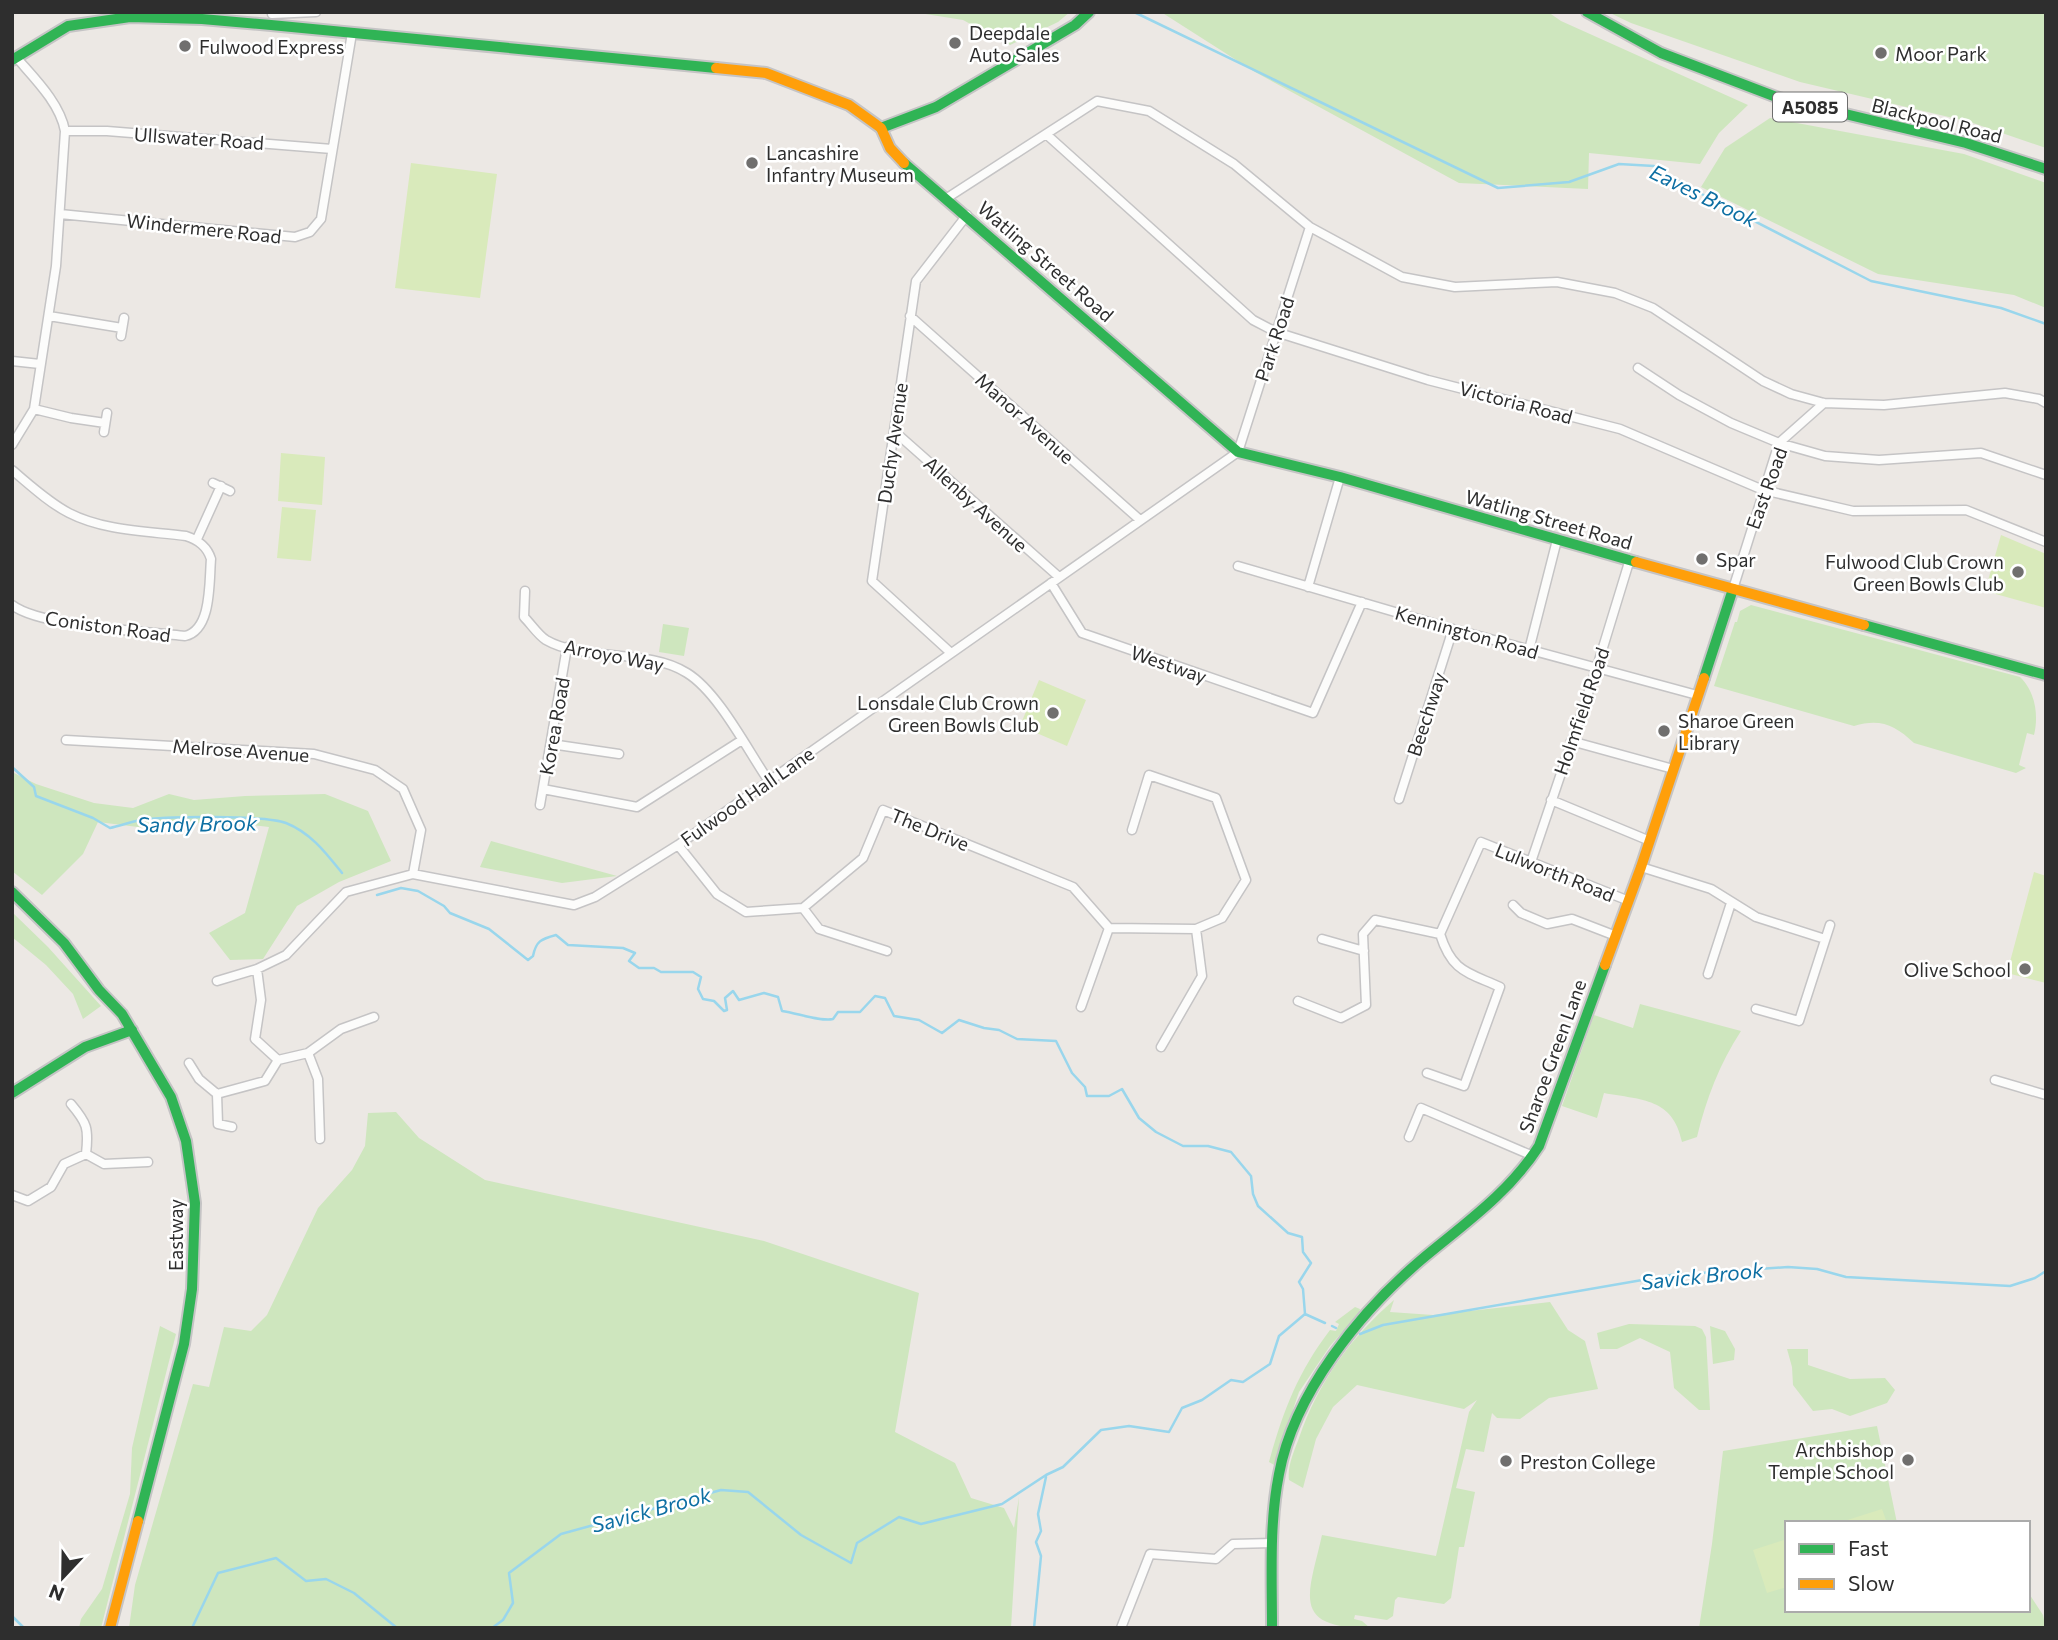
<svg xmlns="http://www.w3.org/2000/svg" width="2058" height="1640" viewBox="0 0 2058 1640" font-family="Commissioner,sans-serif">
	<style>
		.green { fill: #cee6be }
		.pitch { fill: #d9eabb }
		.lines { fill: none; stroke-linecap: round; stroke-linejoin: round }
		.stream { stroke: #99d6ec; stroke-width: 2.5 }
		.street-casing { stroke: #c5c4c5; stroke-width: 11 }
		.fast-casing { stroke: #c5c4c5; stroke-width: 14 }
		.slow-casing { stroke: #c5c4c5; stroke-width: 14 }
		.street { stroke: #fcfcfb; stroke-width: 8 }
		.fast { stroke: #30b455; stroke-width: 10 }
		.slow { stroke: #ff9f0a; stroke-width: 10 }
		.poi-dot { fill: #706f6e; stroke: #fff; stroke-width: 2.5 }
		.labels { text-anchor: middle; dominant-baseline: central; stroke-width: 5; stroke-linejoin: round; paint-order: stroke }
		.shield { fill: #fff; stroke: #6d6d6d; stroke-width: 2 }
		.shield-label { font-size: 18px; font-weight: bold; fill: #2e2e2e }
		.poi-label { font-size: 19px; fill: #2e2e2e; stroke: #fff; text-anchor: start }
		.street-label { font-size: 19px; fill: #2e2e2e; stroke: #fff }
		.water-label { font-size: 21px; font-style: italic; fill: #0d6fa3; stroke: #fff }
	</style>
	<rect width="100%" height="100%" fill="#ece8e4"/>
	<path class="green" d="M913,12h157l-12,10 -48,23 -47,-25z
		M1161,12h387l13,9 187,84 -29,28 -19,31 -111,-11 -1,36 -129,-6 -204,-111z
		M1608,12h438v136l-76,-26 -170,-40 -169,-59z
		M1770,118l194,36 82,29v125l-32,-13 -136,-21 -177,-87 24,-39z
		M1751,605l269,72c15,14 19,38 14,58l-7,-2 -8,32 7,3 -10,5 -102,-30c-19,-18 -34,-25 -60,-17l-140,-40 21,-64h2l3,-11z
		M663,624l26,4 -5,28 -25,-4z
		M12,772l24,12 58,19 39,5 36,-14 25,6 51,-4 80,-2 43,17 23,50 -52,21 -42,24 -34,53 -33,1 -21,-27 36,-20 24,-86 -55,-6 -68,7 -48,-6 -15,32 -41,41 -30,-24z
		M491,841l126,35 -55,7 -82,-16z
		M12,912l36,35 53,59 -18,13 -10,-25 -27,-29 -34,-28z
		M1640,1004l101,27c-21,32 -35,68 -44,106l-15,5c-9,-44 -40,-42 -78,-49l-7,25 -35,-12 32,-91 39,13z
		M396,1112l23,26 66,42 279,61 155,52 -24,139 60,31 16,35 33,10 10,20 5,-31 -8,131h-882l6,-43 58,-201 16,3 15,-60 27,4 16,-16 51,-107 34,-38 13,-24 3,-33z
		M1394,1300l-4,12 43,3 117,-13 18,28 17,11 13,48 -49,9 -29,21 -23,-1 -5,-5 -8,39 -18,-3 -10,39 19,4 -11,55h-5l-8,51 -7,6 -46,-7 -3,3 -2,16 -6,4 -32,-5 -1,4 8,2 8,7c-81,0 -61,-34 -48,-93l114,21 33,-144 8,-12 -13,9 -107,-24 -24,22 -17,32 -13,49 -14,-8c-2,-13 5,-29 10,-42 19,-55 51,-100 95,-138z
		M1355,1307l5,2 -1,4 -29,33 -31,46 -25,73 -5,-3c14,-51 29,-90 61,-132l6,1 3,-7 -4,-2z
		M1629,1324l66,2 7,3 4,8 4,73h-11l-25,-22 -4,-36 -30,-14 -23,11h-17l-3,-16z
		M160,1326l16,8 -75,294h-22l2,-9 21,-30 28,-95 2,-46z
		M1710,1326l15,5 10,18 -1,11 -21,4z
		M1787,1349h21v16l42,14 35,-1 10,12 -8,13 -37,13 -18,-7 -19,2 -20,-26 -1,-18z
		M1877,1426l20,97h-110v87h241v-18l15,23 3,13h-347l13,-84 11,-93z"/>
	<path class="pitch" d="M411,163l86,11 -17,124 -85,-10z
		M281,453l44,4 -3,48 -44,-4z
		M282,507l34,3 -5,51 -34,-3z
		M2001,535l45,19v54l-61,-17z
		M1039,680l47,20 -19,46 -47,-20z
		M2034,872l12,4v107l-39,-10z
		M1882,1509l5,14h-49z
		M1787,1539v48l-20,6 -14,-43z"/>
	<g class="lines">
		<path class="stream" d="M1134,12l364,176 71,-6 50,-18 35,2 34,21 183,94 130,27 45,16
			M12,767l22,20 2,9 57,22 17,10c10,-2 20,-6 31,-8 25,-4 124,-5 145,3 25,10 40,30 56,50
			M377,895l24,-7 17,3 26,15 6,7 39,16 39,31 5,-4c3,-15 8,-17 23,-21l12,10 55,3 12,5 -6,8 10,7h15l7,4h32l8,5 -3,12 5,10 11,2 10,10 3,-1 -2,-12 8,-7 6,9 25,-7 14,4 4,14c15,2 39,11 51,8l5,-7h22l15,-16 10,2 9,18 25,4 23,13 17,-13 25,8 15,2 18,9 39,2 16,32 13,14 2,9h22l13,-7 17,29 17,14 27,14h25l23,6 20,24 2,18 5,12 30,27 14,4 1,15 8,11 -12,19 4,7 2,25
			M1332,1326l4,2
			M1360,1334l23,-9 288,-50 117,-8 29,2 29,8 164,9 25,-8 11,-7
			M12,1616l12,12
			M192,1628l26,-55 58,-15 30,23 20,-2 28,14 43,35
			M492,1628l11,-8 10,-17 -4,-30 52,-39 160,-44 27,2 53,43 50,28 6,-20 42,-26 22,7 81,-20 44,-29 17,-8 38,-37 28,-4 40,6 13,-24 20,-8 29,-20 12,2 27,-18 9,-28 26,-22 20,9
			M1034,1628l7,-72 -5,-14 5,-11 -3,-17 8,-37"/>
		<g class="street-casing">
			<path id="street" d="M272,14l44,-2
				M65,131h42l225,18
				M1046,134l207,186 23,12 152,48 192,49 143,61 90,21 113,-1 80,32
				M947,198l150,-97 52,10 85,53 76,63 92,50 53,10 102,-5 58,11 38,15 110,73 28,13 33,9 60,2 121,-12 34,6 7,4
				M60,214l235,23 15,-5 11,-13 31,-186
				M49,316l73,12
				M910,316l230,204
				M121,336l3,-18
				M12,361l28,3
				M1638,368l41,27 52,28 48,20 46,13 54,4 102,-7 65,22
				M34,409l37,9 34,5
				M894,431l165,146
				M104,432l3,-19
				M12,445l22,-36 22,-143 9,-135c-5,-28 -31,-53 -49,-74
				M12,470c18,15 36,32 57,43 35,18 78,18 117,23 12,4 21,10 25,23 -2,23 1,71 -26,77 -40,-5 -144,-9 -173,-31
				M213,483l17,8
				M197,539l24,-53
				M1238,566l215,63 244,66
				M1051,583l31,50 231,80 49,-111
				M1308,587l32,-110
				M1733,589l46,-146 45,-40
				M525,591l-1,26c7,7 14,18 22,23 38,22 102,8 141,33 31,19 60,76 81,107
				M1529,650l28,-110
				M951,653l-79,-72 44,-300 51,-66
				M66,740l248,14 61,16 28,19 18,41 -8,44
				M1571,741l102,28
				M551,744l68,10
				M543,789l94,18 105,-67
				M1399,799l54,-170
				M1551,800l99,41
				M540,805l27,-158
				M1132,830l17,-55 67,23 30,82 -24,38 -26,11
				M678,845l39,49 29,18 57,-4 60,-50 20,-48 190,77 36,41 87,1 6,47 -41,71
				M1531,862l66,-195 33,-108
				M1641,867l70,22 45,28 69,22
				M1513,905l8,8 26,11 25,-5 44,17
				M803,908l16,21 68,22
				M1322,939l42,12
				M257,969l4,31 -6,39 23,21 30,-7 33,-24 33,-12
				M1708,974l23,-71
				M217,981l40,-12 29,-14 60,-63 67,-18 161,31 21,-8 83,-52 560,-393 72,-225
				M1298,1001l43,17 25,-13 -3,-71 12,-14 65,14
				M1081,1007l28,-79
				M1756,1009l43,12 31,-96
				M308,1053l10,26 2,60
				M189,1063l10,16 18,15 48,-13 13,-21
				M1427,1073l37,13 36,-99c-33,-15 -48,-15 -60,-53l41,-92 148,59
				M1995,1080l51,15
				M217,1094l1,30 14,3
				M71,1104c16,19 18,24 15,50
				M1409,1137l12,-29 112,48
				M12,1195l16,6 23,-14 13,-23 22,-10 18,10 44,-2
				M1121,1628l29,-74 66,5 17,-15 39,-1"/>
		</g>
		<g class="fast-casing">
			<path id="fast" d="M1587,12l74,41 118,45 187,45 80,26
				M12,60l56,-34 62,-9 72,2 69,6 445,43
				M881,128l55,-21 139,-82 14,-13
				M904,163l334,289 102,25 296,85
				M1864,625l182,50
				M1704,678l29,-89
				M12,892l52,51 35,47 23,24 49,83 15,44 9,62 -3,86 -8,55 -46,177
				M12,1093l73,-46 47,-17
				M1272,1628c0,-51 -3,-104 7,-154 15,-81 81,-162 142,-214 43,-36 87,-66 118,-114l66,-181"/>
		</g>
		<g class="slow-casing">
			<path id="slow" d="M716,68l50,5 83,32 32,23 9,20 14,15
				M1636,562l228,63
				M1605,965l36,-98 63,-189
				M110,1628l28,-107"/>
		</g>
		<use href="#street" class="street"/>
		<use href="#fast" class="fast"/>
		<use href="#slow" class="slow"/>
	</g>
	<g class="poi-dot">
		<circle cx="955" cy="43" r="7"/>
		<circle cx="185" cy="46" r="7"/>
		<circle cx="1881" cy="53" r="7"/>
		<circle cx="752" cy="163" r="7"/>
		<circle cx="1702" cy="559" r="7"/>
		<circle cx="2018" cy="572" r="7"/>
		<circle cx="1053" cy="713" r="7"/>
		<circle cx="1664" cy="731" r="7"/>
		<circle cx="2025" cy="969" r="7"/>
		<circle cx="1908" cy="1460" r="7"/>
		<circle cx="1506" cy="1461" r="7"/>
	</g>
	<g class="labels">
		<rect class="shield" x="1773" y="92.5" width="74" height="29" rx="5"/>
		<g class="shield-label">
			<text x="1810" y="107">A5085</text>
		</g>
		<g class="poi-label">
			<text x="969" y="32">Deepdale<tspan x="969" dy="22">Auto Sales</tspan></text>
			<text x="199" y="46">Fulwood Express</text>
			<text x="1895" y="53">Moor Park</text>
			<text x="766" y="152">Lancashire<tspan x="766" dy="22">Infantry Museum</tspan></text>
			<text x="1716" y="559">Spar</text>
			<text x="2004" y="561" text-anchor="end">Fulwood Club Crown<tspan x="2004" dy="22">Green Bowls Club</tspan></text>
			<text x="1039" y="702" text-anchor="end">Lonsdale Club Crown<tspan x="1039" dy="22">Green Bowls Club</tspan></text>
			<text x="1678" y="720">Sharoe Green<tspan x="1678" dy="22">Library</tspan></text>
			<text x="2011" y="969" text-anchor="end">Olive School</text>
			<text x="1894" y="1449" text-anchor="end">Archbishop<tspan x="1894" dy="22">Temple School</tspan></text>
			<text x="1520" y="1461">Preston College</text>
		</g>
		<g class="street-label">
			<text transform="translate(1937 120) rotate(14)">Blackpool Road</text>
			<text transform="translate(199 138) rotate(4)">Ullswater Road</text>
			<text transform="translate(204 228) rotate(6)">Windermere Road</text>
			<text transform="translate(1046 261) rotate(41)">Watling Street Road</text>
			<text transform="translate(1274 339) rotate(-72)">Park Road</text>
			<text transform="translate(1516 402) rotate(15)">Victoria Road</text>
			<text transform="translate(1025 418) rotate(42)">Manor Avenue</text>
			<text transform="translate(892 443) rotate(-82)">Duchy Avenue</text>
			<text transform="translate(1766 488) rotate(-70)">East Road</text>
			<text transform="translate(976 504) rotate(42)">Allenby Avenue</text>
			<text transform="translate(1549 519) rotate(16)">Watling Street Road</text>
			<text transform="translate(108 626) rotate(8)">Coniston Road</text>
			<text transform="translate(1467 632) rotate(16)">Kennington Road</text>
			<text transform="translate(614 655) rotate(11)">Arroyo Way</text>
			<text transform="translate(1169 664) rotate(19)">Westway</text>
			<text transform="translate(1581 711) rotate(-71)">Holmfield Road</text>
			<text transform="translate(1426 714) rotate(-72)">Beechway</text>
			<text transform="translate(554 726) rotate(-80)">Korea Road</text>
			<text transform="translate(241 750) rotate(4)">Melrose Avenue</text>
			<text transform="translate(747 796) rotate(-35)">Fulwood Hall Lane</text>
			<text transform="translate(930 829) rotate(22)">The Drive</text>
			<text transform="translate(1555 872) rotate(22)">Lulworth Road</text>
			<text transform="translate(1552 1056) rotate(-70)">Sharoe Green Lane</text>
			<text transform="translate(175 1235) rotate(-90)">Eastway</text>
		</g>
		<g class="water-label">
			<text transform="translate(1704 195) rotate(26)">Eaves Brook</text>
			<text transform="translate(197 823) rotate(-1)">Sandy Brook</text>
			<text transform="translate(1702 1275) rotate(-6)">Savick Brook</text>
			<text transform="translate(651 1509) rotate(-15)">Savick Brook</text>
		</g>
	</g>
	<rect width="2058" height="1640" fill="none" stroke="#2e2e2e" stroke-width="28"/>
	<rect x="1785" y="1521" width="245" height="91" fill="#ffffff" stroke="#ababab" stroke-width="2"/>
	<rect x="1799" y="1544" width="35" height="10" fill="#30b455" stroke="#ababab" stroke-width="2"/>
	<text x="1848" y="1556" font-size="21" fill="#2e2e2e">Fast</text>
	<rect x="1799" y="1579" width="35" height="10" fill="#ff9f0a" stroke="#ababab" stroke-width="2"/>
	<text x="1848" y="1591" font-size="21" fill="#2e2e2e">Slow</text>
	<g transform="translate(63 1577) rotate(202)" stroke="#ffffff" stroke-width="5" paint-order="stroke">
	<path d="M0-5L12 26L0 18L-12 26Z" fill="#2e2e2e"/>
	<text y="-10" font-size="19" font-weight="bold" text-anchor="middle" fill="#2e2e2e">N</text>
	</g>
</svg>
